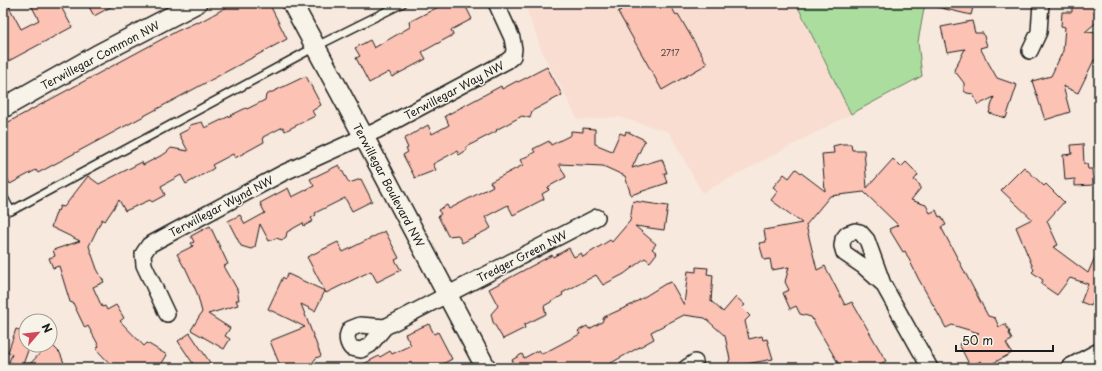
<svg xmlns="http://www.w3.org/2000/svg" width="1102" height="371" viewBox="0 0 1102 371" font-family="'Playpen Sans',sans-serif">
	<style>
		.built { fill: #f9ddd1 }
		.green { fill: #abdd9f; stroke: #647c5e }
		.building { fill: #fcc2b4; stroke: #1c1c1c }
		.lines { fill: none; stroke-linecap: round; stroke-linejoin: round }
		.service-casing { stroke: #1c1c1c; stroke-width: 10 }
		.minor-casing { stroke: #1c1c1c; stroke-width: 18 }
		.tertiary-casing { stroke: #1c1c1c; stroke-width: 22 }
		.service { stroke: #f7f3e8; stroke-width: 7 }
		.minor { stroke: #f7f3e8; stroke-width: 15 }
		.tertiary { stroke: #f7f3e8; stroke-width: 19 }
		.labels { text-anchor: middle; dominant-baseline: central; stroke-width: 3; stroke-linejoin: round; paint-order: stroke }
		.number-label { font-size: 9px; fill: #544642 }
		.street-label { font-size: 11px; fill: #1c1c1c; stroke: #f7f3e8 }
	</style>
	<rect width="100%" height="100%" fill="#f8e9de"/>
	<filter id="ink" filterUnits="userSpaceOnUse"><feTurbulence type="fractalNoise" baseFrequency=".025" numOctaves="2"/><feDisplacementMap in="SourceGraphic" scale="8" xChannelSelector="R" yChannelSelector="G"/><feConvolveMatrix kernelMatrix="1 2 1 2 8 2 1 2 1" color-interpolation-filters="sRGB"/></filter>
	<g filter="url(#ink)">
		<path class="built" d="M524,3h272l55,111 -149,79 -33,-61 -51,-15 -40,3 -35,-66z"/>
		<path class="green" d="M796,3h129l-7,39 4,34 -71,38z"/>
		<path class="building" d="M3,3h4l14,26 18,-9 -9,-17h29l13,24 -69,37z
			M87,3h31l-24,13z
			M234,3h35l18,36 -249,134 -2,-3 -26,14 -7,-14v-45l174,-94 20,-9 1,1z
			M446,3h18l8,16 -21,11 2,5 -31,17 4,7 -34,18 -3,-5 -20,11 -13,-25 4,-2 -5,-8 15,-8 4,8 36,-21 -1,-5z
			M617,3h52l7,12 2,-1 29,50 -45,26 -44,-78 3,-2z
			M937,3h37l-3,12 -34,-8z
			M1072,3l27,1v16l-14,12 14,1v27h-5l-16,33 -15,-7 7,26 -25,8 -13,-39 19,-5 12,-25 2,-24 -4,-1 1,-14h10z
			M972,21l3,12h8l4,13 -7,2 17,30 20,7 -11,33 -17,-5 5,-16 -16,8 -5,-11 -6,-1 -3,-2v-8l-10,-13 11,-21 -18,3 -6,-25z
			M547,67l15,28 -30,16 -2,7 -8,-2 -26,14 1,1 -31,16 1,3 -8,5 -2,-4 -24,13 3,6 -21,8 -12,-23 5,-3 -2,-3 2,-1 -4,-9 24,-14 4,9 17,-9 -4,-9 56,-30 1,3 15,-8 1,1z
			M306,76l15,29 -9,6 3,5 -30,15 -2,-4 -20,10 1,5 -29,16 -2,-4 -21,11 2,3 -3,2 -25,14 -5,-9 -20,11 4,9 -13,7 -2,-2 -25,11 -6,-11 -14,21 -3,-2 -13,27 8,23 7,13 -11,5 9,20 3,-1 2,4 9,-5 8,13 -4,3 24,25 3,-3 20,12 -8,13h-45l-18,-19 3,-3 -11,-20 -3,2 -12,-25 -3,-1 -11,-36 -6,2 -4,-10 6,-2 -2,-6 27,-9 -29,-14 6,-17 1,1 2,-5 4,1 24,-31 11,8 39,-20 4,-2 1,3 23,-12 5,-5 17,3 -9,-17 10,-5 1,-4 12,-3 3,6 41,-20 1,1 18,-9 1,-5z
			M583,128l12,1v15l17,7 8,-18 5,2 1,-4 19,9 -13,28 30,-9 5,14h-3l3,10 -36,12 -6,-19 -22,-10 -44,-2 7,13 -18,10 1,3 -7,4 2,5 -31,16 -5,-10 -23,12 6,11 -29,15 -4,-8 -10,1 -10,-20 3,-2 -3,-4 9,-5 2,4 44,-23 -3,-4 33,-17 -3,-5 15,-8 -2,-3 16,-8 2,4 20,-10v-4l12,1z
			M841,144h10l1,6h12l3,38 26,-29 8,8 5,-5 7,7 5,6 -4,5 6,5v4l-9,11 15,5 4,8 6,-3 3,7 2,-1 5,9 -5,2 47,89 7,2 4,9 6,-3 5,8 -1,1 3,7 -6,3 6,10 -28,15 -3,-7 -11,5 -11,-22 20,-11 -27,-8 -6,3 -28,-50 -13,-27 -2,1 -14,-23 9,-4 -34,-33 -34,4 -24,29 11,45 8,-4 20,39 7,-3 34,59 -8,4v3h-37l-30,-51 -11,-3 -4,-8 -6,3 -7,-16 6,-3 -4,-8 4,-15 -17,3 -2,-11 -6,1 -5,-17 7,-1 -2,-12 38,-7 -31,-23 7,-9 -5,-4 11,-13 5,4 7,-9 29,22 -3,-37 12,-1 -1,-7z
			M1083,144l1,20h3l1,5h4l1,16 -18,1v-7l-10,1 -2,-25 9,-1 -1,-9z
			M339,165l10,18 12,-4 11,22 -20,10 -7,-13 -30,15 1,2 -5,3 2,3 -9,5 -1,-3 -16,9 -1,5 -4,3 -6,-2 -7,3 -9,-17 -5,23 -4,2 -10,-3 -13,-25 12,-6 5,9 20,-11 -5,-10 28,-15 4,9 22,-11 -4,-7z
			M1024,167l20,19 2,-2 18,18 -17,19 11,24 -5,2 35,26 11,-25v52l-5,-2 -3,8 -10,-4 7,-18 -18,-6 -13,17 -16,-11 2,-4 -11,-8 2,-2 -18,-43 16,-8 -31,-29z
			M633,201l35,5 -4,24 -29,-4 21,18 -4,5 5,4 -7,9 -5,-4 -21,16 -21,11 -7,-10 -34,18 1,2 -19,11 2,8 -22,11 1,3 -22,11 -10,-17 -2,-8 7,-8 -9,-17 63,-34 1,2 16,-9 5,9 7,-4 2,4 27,-17 2,2 18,-21z
			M210,226l18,38 -4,2 13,23 2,11h-3l2,5 -30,9 22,14 -5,8 5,3 -6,10 -33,-19 11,-18 -5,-19 -12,-26h-1l-7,-13 16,-8 -2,-3 3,-1 -3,-6z
			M385,231l14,27 -4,2 6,10 -24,12 -6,-11 -45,22 -19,-36 31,-15 5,10z
			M696,267l12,1 -1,6 6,1 -2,26 12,11 13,-15 9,8 -3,3 8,8 -5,5 4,18 13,-3 1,4 4,-1 6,20 -47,9 4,-9 -5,-23 -20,-18 -21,-3 -33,17 3,7 -52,29h-97l9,-5 -2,-3 10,-6 2,4 15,-8 3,4 38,-20 -2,-3 9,-5 2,3 13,-7 2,-5 27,-12 34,-21 6,-2 13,23 4,-34 8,1z
			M288,274l37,17 -10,20 -14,-7 20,52 -5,2 -5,7 -7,3h-23l-11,-27 35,-14 -37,-18 15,-32 2,2z
			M429,324l5,10 4,-2 14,27 -17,9h-79l23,-12 1,1 10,-6 2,3 19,-9 -6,-11z
			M16,329l10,3v13h4l-8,22 -13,-5 3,-8 -4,-2z
			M190,333l21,31 -6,4h-9l-18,-27z
			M50,343l10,10 6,15h-40z"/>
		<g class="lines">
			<g class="service-casing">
				<path id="service" d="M3,196l8,15 304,-164 88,-44"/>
			</g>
			<g class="minor-casing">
				<path id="minor" d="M1030,51l9,-19 2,-29
					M883,284l-20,-18 -19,-13 -2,-7 1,-7 4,-5 8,-3 5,1 7,8 16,44 47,84
					M167,314l-23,-49 -1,-11 6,-9 134,-72 95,-43 129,-69 6,-5 1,-7 -2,-11 -16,-35
					M385,327l-25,-2 -10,4c-4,7 -4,12 1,19l10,2 9,-5 15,-18 212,-110
					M686,368l9,-6"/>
			</g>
			<g class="tertiary-casing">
				<path id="tertiary" d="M292,3l72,134 122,231
					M3,108l94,-53 100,-52
					M1071,368l28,-15"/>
			</g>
			<use href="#service" class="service"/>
			<use href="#minor" class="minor"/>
			<use href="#tertiary" class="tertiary"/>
		</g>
	</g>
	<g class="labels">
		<g class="number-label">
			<text x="670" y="52">2717</text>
		</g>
		<g class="street-label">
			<text transform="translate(100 55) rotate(-28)">Terwillegar Common NW</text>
			<text transform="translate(454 90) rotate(-28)">Terwillegar Way NW</text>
			<text transform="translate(389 185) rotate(62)">Terwillegar Boulevard NW</text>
			<text transform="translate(221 206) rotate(-28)">Terwillegar Wynd NW</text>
			<text transform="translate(522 256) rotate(-27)">Tredger Green NW</text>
		</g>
	</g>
	<rect width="1102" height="371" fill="none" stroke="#f7f3e8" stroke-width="16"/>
	<rect x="8" y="8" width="1086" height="355" fill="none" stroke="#1c1c1c" stroke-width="1.5" filter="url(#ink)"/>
	<g transform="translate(38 333) rotate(62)"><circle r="19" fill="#f7f3e8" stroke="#9f9d96"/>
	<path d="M0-3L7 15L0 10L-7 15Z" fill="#d1495b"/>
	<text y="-6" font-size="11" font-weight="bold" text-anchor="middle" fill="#1c1c1c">N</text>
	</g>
	<path d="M956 345v6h97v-6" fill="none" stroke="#1c1c1c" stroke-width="2"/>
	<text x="962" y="345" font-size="12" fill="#1c1c1c" stroke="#f7f3e8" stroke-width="3" paint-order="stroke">50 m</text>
</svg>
